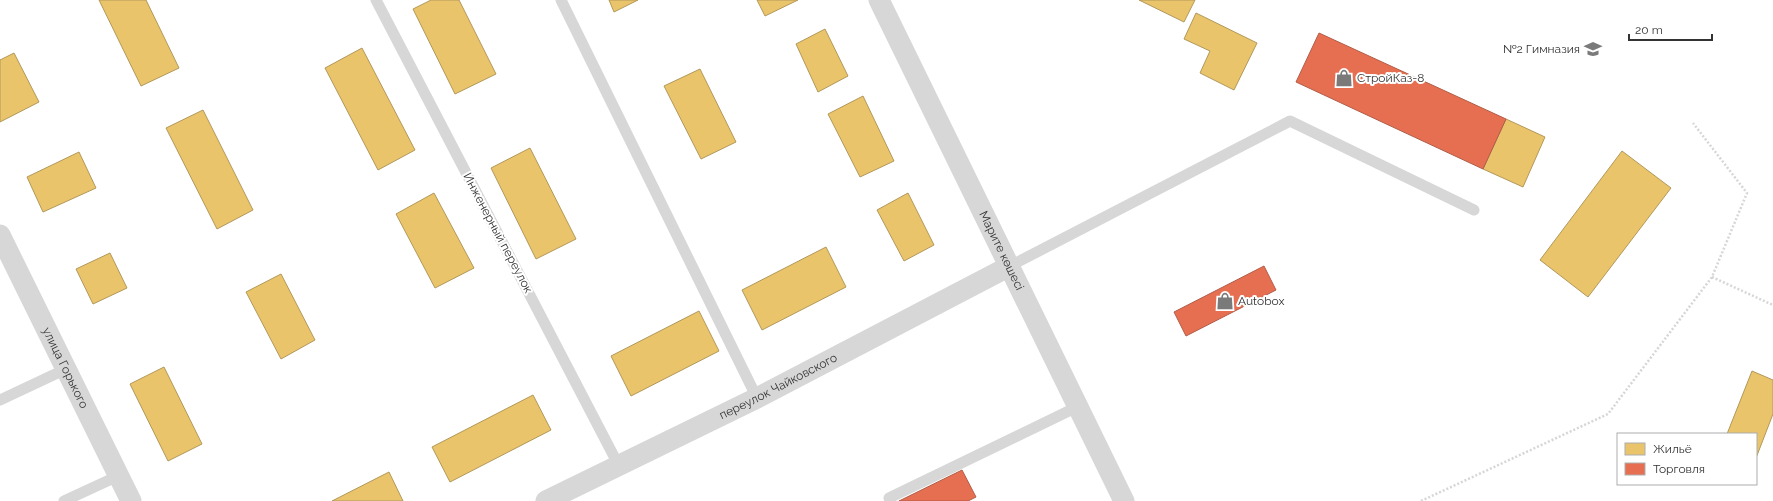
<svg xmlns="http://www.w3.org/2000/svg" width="1773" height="501" viewBox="0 0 1773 501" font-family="Raleway,sans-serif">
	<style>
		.homes { fill: #e9c46a; stroke: #b2985a }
		.shops { fill: #e76f51; stroke: #b15d48 }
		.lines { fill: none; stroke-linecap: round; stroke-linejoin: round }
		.path { stroke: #d6d6d6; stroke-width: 2.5; stroke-dasharray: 2 2; stroke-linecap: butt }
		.lane { stroke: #d7d7d7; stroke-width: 11 }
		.street { stroke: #d7d7d7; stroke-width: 21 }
		.labels { text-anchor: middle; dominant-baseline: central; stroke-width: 4; stroke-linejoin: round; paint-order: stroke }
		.poi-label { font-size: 12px; fill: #333; stroke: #fff; text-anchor: start }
		.street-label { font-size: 12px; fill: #333; stroke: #fff }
	</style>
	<rect width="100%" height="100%" fill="#fff"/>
	<path class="homes" d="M99,0h47l33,68 -38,18z
		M431,0h28l37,74 -41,20 -42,-85z
		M609,0h29l-24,12z
		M757,0h41l-33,16z
		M1139,0h56l-11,22z
		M1196,13l61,30 -23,47 -34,-17 10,-22 -26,-12z
		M825,29l23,47 -30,16 -22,-48z
		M362,48l53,102 -37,20 -53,-102z
		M14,53l25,49 -39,20v-62z
		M700,69l36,73 -35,17 -37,-73z
		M863,96l31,65 -34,16 -32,-63z
		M203,110l50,100 -36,19 -51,-101z
		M1506,119l39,18 -22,50 -40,-18z
		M530,148l46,91 -40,20 -45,-91z
		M1622,151l49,37 -83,109 -48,-37z
		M79,152l17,36 -53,24 -16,-35z
		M434,193l40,75 -39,20 -39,-74z
		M908,193l26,52 -30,16 -27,-51z
		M826,247l20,40 -84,43 -20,-40z
		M110,253l17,35 -34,16 -17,-35z
		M281,274l34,66 -34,19 -35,-67z
		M699,311l20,40 -88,45 -20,-40z
		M164,367l38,77 -34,17 -38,-77z
		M1752,371l21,9v34l-17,44v-24h-29z
		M533,395l18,35 -101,52 -18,-35z
		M389,472l14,29h-71z"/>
	<path class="shops" d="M1319,33l187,86 -23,50 -187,-87z
		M1264,266l12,24 -90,46 -12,-24z
		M962,470l14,27 -8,4h-69z"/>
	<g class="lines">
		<path class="path" d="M1712,277l61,28
			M1421,501l187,-87 104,-137 35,-84 -54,-70"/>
		<path class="lane" d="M376,0l243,466
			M561,0l196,398
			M1008,267l282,-146 184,89
			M0,400l66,-31
			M889,498l188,-91
			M64,501l54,-25"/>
		<g class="street">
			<path id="s1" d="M879,0l245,501"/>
			<path id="s2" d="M0,235l131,266"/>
			<path id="s3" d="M546,501l211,-103 251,-131"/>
		</g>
	</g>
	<defs>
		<g id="school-bare" transform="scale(1.38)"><path d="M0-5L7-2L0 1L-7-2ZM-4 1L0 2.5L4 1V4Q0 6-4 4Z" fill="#7a7a7a" stroke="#fff" stroke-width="2.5" paint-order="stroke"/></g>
		<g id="shop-bare" transform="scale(1.38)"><path d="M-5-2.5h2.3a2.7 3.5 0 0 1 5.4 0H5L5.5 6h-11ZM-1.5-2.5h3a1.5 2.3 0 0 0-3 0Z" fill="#7a7a7a" stroke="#fff" stroke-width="2.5" paint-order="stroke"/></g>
	</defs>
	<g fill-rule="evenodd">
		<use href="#school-bare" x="1593" y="49"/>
		<use href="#shop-bare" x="1344" y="78"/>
		<use href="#shop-bare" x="1225" y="301"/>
	</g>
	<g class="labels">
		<g class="poi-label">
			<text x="1580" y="49" text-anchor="end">№2 Гимназия</text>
			<text x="1357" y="78">СтройКаз-8</text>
			<text x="1238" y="301">Autobox</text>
		</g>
		<g class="street-label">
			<text transform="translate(498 233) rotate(62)">Инженерный переулок</text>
			<text stroke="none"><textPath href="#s1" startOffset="279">Марите көшесі</textPath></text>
			<text stroke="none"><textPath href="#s2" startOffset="148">улица Горького</textPath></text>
			<text stroke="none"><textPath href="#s3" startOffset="259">переулок Чайковского</textPath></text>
		</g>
	</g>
	<rect x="1617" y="433" width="140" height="52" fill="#ffffff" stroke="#adadad"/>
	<rect x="1625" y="443" width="20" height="12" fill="#e9c46a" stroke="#adadad"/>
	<text x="1653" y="453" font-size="12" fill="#333333">Жильё</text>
	<rect x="1625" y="463" width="20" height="12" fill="#e76f51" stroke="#adadad"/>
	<text x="1653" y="473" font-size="12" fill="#333333">Торговля</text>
	<path d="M1629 34v6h83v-6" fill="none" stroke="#333333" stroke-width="2"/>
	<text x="1635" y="34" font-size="12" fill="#333333" stroke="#ffffff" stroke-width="3" paint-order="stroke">20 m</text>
</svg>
